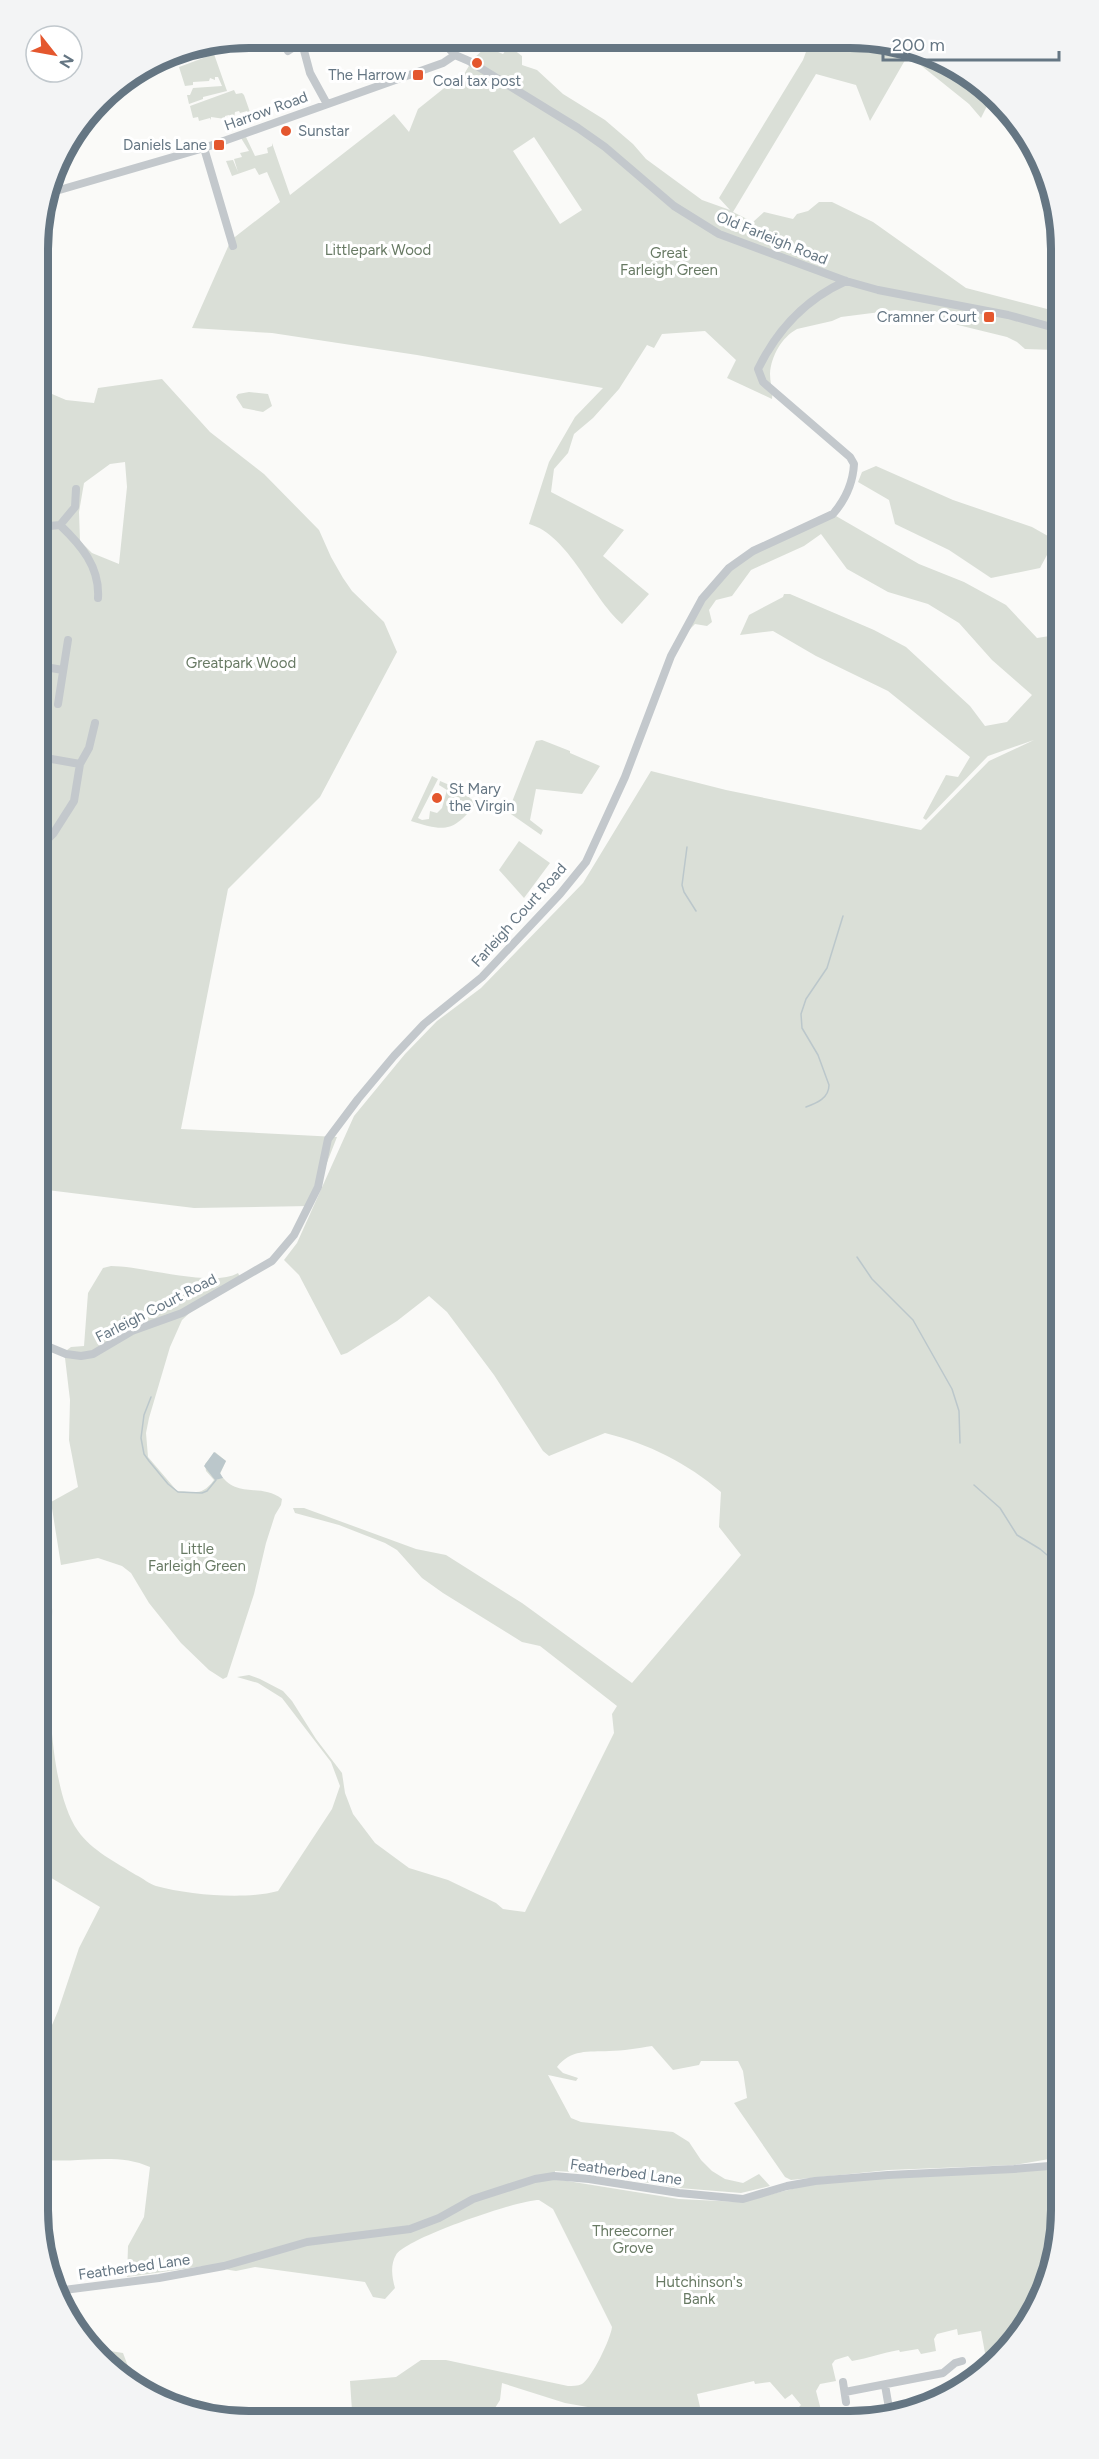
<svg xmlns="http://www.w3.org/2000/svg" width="1099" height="2459" viewBox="0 0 1099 2459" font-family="Figtree,sans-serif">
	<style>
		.green { fill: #dadfd7; fill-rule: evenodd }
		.water { fill: #bbc7cb }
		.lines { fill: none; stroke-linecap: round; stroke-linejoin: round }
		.stream { stroke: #bbc7cb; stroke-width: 1.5 }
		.minor { stroke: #c3c8cc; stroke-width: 8 }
		.poi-dot { fill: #e4572e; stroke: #fff; stroke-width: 2 }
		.labels { text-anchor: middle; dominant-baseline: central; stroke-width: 6; stroke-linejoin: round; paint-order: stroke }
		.poi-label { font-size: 15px; fill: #657683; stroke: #fff; text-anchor: end }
		.street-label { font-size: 15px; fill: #657683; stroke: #fff }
		.park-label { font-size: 15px; fill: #687a64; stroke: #fff }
		.rim { fill: none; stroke: #657683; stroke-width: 8 }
	</style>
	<rect width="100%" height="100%" fill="#fafaf8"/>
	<path class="green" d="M238,40l-59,24 -4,-12z
		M810,41h81l99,49 3,4 -12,24 -12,-14 -61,-49 -38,66 -14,-36 -40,-11 -83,138 20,10 11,-10 29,7 4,-5 11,-3 11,-9h13l41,20 93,66 89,23v39l-30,-1 -8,-7 -10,-5 -49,-12 -16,-6 -46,-9 -55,7 -9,4 -35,8c-15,8 -26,27 -27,45 0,9 3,16 2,25l-45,-21 9,-18 -31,-29 -43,3 -8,14 -7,-3 -28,44 -26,29 -19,16 -6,19 -14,16 -3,23 73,38 -21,26 46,38 -27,30c-31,-27 -53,-89 -93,-100l20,-62 26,-45 28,-29 -186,-33 -145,-22 -80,-5 39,-88 49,-38 -13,-30 -8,3 -4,-7 -23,8 -6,-15 7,-1 5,12 -4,-13 8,-2 -2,-4 9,-2 -8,-13 5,-1 9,19 13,-3 -1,-5 5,-2v-3l18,52 104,-81 15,18 9,-23 40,-32 5,-1 10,-17 13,-12 17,7 6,-8 13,10v9l15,5 26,24 42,26 28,24 13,15 56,41 28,10 -11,-12 84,-138zM534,137l48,73 -22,14 -47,-73z
		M214,54l13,37 -24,6v2l-14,5 -2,-9h3l3,-7 29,-2 -4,-9h-3v3l-5,-2 -1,3 -16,1v3l-8,1 -6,-19z
		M234,90l2,4 6,-1 2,2 7,20 -2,1 -2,-5 -7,2 -1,-2 -4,1 -1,6h-4l-1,-3 -4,1v3l-14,-2v3l-1,-2 -11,3 -1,-4 -5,1 -3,-12z
		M162,379l48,53 54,42 55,56 12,27 12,21 9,13 32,31 13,30 -77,145 -92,92 -47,240 156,8 -27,69 -116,2 -147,-18 -6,-13 -3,-789 28,12 28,3 4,-15zM125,462l2,25 -8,77 -27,-11 -12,-12 -1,-29 5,-29 26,-19z
		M249,392l19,2 4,12 -9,6 -20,-4 -7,-11 2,-3z
		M876,466l77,34 79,27 23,13 -15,28 -49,10 -42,-28 -54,-26 -6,-24 -31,-18 4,-10z
		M836,516l83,48 45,18 42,23 31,33 19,-3 5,1522 -46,8 -126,5 -98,10 -6,-3 -51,-74 13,-5 -4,-27 -5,-10h-37l-2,4 -26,5 -21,-24c-14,2 -29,5 -43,5 -21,1 -38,-2 -52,16l6,6 15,5 -2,3 -28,-6 23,43 10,4 92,10 16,10 12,18 11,11 13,8 18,4 16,-9 11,12 -29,7 -62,-5 -90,-15 -34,-2v8l124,20 61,3 68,-17 77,-8 176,-9v57l-15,66 -28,48 -25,24 -2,-10h-6l-4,-22 -23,4 -1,-6 -20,5 -3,5 2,12 -15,3 -3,-5 -18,3 -1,-2c-17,3 -30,8 -47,11l-4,-5 -13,4 -3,4 4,17 -16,3 -4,7 5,19 13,-2 1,7h-32l-5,-7 3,-3 -9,-11 -7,5 -15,-17 -15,2 -1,-3 -57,13 3,13 -20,4 -2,4h-45l-68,-12 -63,-20 -2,17 -10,16 -135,1 -3,-6 -2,-30 46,-4 25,-17h25l122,26c4,0 10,0 14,-2 10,-6 29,-46 30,-57l-59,-118 -14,-9c-21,0 -133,38 -143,55 -6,10 -4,22 -1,33l-10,11 -12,-2 -8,-15 -110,-15 -19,4 -32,-5 -77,11 1,-31 16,-29 6,-50c-32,-15 -71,-4 -106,-7v-139l8,4 6,-14 21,-63 21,-41 -57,-34v-242l6,-23h3c1,7 -3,42 -3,54 0,45 3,132 29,169 13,19 39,32 58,44 7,3 13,9 20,11 33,9 90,14 122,5l54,-82 8,-23 -9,-24 -49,-64 -24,-15 -21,-6 12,-2 11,4 23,12 9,10 24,38 26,34 3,20 8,21 22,29 34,25 39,12 48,23 7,6 22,3 89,-179 -2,-19 5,-8 -77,-60 -18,-4 -79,-49 -21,-15 -25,-28 -12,-7 -46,-18 -44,-12 -2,-5h11l112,41 30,6 76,48 110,80 109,-128 -22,-28 2,-35c-34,-29 -72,-48 -116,-59l-56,23 -6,-5 -49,-76 -47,-63 -18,-16 -32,25 -50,32 -6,2 -42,-80 -15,-15 13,-17 57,-127 51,-62 32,-33 44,-33 102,-105 68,-112 75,19 195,40 68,-69 45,-21 -46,16 -62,64 -3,-2 23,-43 12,2 12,-20 -82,-66 -72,-35 -43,-25 -33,4 9,-20 34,-18 1,-3h6l84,36 32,17 64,59 15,20 22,-4 25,-27 -40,-35 -33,-37 -31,-19 -40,-12 -41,-23 -26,-35 -17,12 -53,24 -19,26 -16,4 -7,10 3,12 -5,4 -12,-2 -6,6h-3c19,-31 41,-61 72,-80 24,-13 53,-23 78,-34z
		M542,740l28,11v2l30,13 -18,28 -46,-5 -6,31 13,10 -2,5 -33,-23 28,-71z
		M432,776l6,3 -20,39 4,2 7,-1 1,-8 7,2 5,-5 5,-18 -8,-5 1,-4 19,8 17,14c-22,29 -31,29 -65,18z
		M519,841l31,22 -26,35 -25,-28z
		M111,1266c32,0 102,22 127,7l4,8 -47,27 -13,12 -12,27 -21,71 -3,15 2,24 29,34c19,1 25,5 37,-11l-8,-9 -1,-7 10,-12 11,9 -6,13c18,26 41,8 62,25l-1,6 -6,10 -9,28 -12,51 -27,83 -4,2 -14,-9 -28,-27 -32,-40 -18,-30 -9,-7 -24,-8 -37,7 -10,-63 27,-15 -9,-47 1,-40 -5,-42 2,-8 4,-3 13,-1 4,-53 15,-25z
		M91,2348l32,5 9,24 -1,3 -22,-11z"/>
	<path class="water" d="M214,1452l12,9 -6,12 3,5 -8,2 -11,-14z"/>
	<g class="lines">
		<path class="stream" d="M687,847l-5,38 2,7 12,19
			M806,1107c11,-4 23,-9 23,-22l-11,-30 -16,-27 -1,-14 5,-15 21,-31 16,-52
			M857,1257l15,22 41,41 39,69 7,22 1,32
			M151,1397l-7,18 -3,23 3,16 5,7 19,23 10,8 24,1 5,-2 9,-11
			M974,1485l26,23 17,27 23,14 19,16"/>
		<path class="minor" d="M440,39l15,16
			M302,43l8,30 17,31
			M288,51l20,-13
			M455,55l14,6 109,67 27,19 69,59 45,28 127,47 32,9 130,25 47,13
			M204,148l29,98
			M49,193l155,-45 239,-85 12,-8
			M60,525c21,20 40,42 38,73
			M39,527l21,-2 15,-18 1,-18
			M39,591h6
			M39,666l24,4
			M58,704l10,-64
			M40,757l40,7
			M40,841l7,-1 6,-6 21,-33 6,-37 9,-16 6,-25
			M42,1344l24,10 15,2 12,-2 39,-23 50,-18 90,-52 22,-26 24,-48 10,-48 30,-40 36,-43 30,-32 58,-47 78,-83 26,-32 39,-85 46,-121 31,-57 27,-31 24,-17 80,-37c12,-14 20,-31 21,-50l-4,-7 -87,-75 -5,-13c19,-39 48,-70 88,-88
			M56,2291l103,-13 65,-12 83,-24 103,-13 29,-11 34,-19 62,-20 19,-3 35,3 90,14 64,6 44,-13 28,-5 73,-6 126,-6 47,-4
			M843,2382l3,20
			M885,2385l5,29
			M845,2392l98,-19 12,-10 7,-2
			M739,2415l21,-4 8,4"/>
	</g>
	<g class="poi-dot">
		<circle cx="477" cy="63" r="6"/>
		<rect x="412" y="69" width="12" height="12" rx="3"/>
		<circle cx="286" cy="131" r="6"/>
		<rect x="213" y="139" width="12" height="12" rx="3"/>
		<rect x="983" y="311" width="12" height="12" rx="3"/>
		<circle cx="437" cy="798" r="6"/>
	</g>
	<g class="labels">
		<g class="poi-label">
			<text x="406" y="75">The Harrow</text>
			<text x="477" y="81" text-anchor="middle">Coal tax post</text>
			<text x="298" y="131" text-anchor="start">Sunstar</text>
			<text x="207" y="145">Daniels Lane</text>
			<text x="977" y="317">Cramner Court</text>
			<text x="449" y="789" text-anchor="start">St Mary<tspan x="449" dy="17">the Virgin</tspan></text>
		</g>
		<g class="street-label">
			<text transform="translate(266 111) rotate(-20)">Harrow Road</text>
			<text transform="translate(772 238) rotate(22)">Old Farleigh Road</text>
			<text transform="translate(519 915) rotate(-48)">Farleigh Court Road</text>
			<text transform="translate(156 1308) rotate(-27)">Farleigh Court Road</text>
			<text transform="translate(626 2172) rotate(8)">Featherbed Lane</text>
			<text transform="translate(134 2267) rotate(-8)">Featherbed Lane</text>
		</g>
		<g class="park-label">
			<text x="378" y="250">Littlepark Wood</text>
			<text x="669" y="253">Great<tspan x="669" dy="17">Farleigh Green</tspan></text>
			<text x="241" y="663">Greatpark Wood</text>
			<text x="197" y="1549">Little<tspan x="197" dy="17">Farleigh Green</tspan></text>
			<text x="633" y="2231">Threecorner<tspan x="633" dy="17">Grove</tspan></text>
			<text x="699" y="2282">Hutchinson's<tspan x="699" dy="17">Bank</tspan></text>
		</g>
	</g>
	<path d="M0 0H1099V2459H0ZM249 48H850A201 201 0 0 1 1051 249V2210A201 201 0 0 1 850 2411H249A201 201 0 0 1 48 2210V249A201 201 0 0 1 249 48Z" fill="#f3f4f5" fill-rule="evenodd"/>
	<path class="rim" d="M249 48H850A201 201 0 0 1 1051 249V2210A201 201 0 0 1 850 2411H249A201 201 0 0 1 48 2210V249A201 201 0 0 1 249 48Z"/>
	<g transform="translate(54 54) rotate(121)"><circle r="28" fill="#ffffff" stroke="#c1c8cd" stroke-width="1.5"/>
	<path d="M0-4.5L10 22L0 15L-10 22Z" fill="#e4572e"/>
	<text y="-9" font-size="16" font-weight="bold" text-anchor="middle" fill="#657683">N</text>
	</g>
	<path d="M883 51v9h176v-9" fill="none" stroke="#657683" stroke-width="3"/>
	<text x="892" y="51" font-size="18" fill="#657683" stroke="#ffffff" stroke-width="4.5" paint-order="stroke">200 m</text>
</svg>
